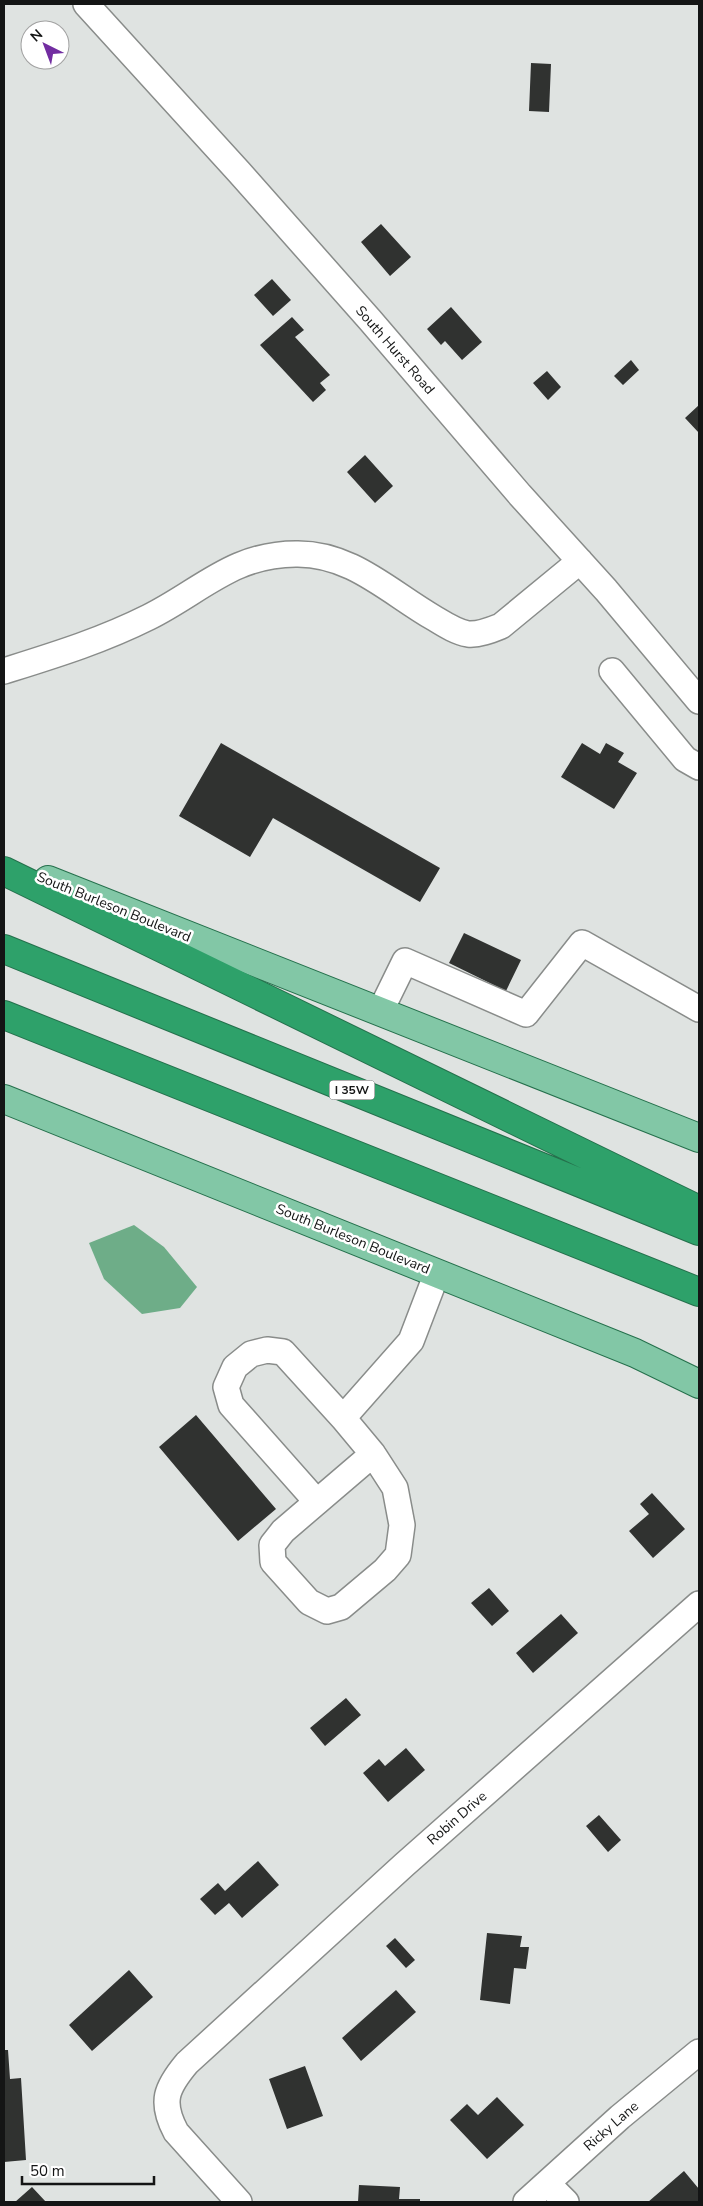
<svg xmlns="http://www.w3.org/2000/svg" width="703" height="2206" viewBox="0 0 703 2206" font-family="'Nunito Sans',sans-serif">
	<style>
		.water { fill: #6ead88 }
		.building { fill: #303230 }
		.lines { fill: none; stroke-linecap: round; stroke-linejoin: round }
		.minor-casing { stroke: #898c8a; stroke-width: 28 }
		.major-casing { stroke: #25704c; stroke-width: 30 }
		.highway-casing { stroke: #25704c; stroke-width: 30 }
		.minor { stroke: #fff; stroke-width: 25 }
		.major { stroke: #82c7a6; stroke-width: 28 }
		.highway { stroke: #2ea16a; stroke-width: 28 }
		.labels { text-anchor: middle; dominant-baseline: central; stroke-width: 5; stroke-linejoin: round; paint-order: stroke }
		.shield { fill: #fff; stroke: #5a5b5b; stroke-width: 1 }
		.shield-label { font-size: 12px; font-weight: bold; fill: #141515 }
		.street-label { font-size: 14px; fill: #141515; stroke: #fff }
	</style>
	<rect width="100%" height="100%" fill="#dfe3e1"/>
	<path class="water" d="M134,1225l30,22 33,40 -17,21 -38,6 -38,-35 -15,-36z"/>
	<path class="building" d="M531,63l20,1 -2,48 -20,-1z
		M381,224l30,33 -21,19 -29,-34z
		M272,279l19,21 -18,16 -19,-21z
		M451,307l31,35 -20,18 -17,-19 -4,4 -14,-16z
		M292,317l12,13 -9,7 35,38 -10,8 6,7 -13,12 -53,-57z
		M631,360l8,10 -16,15 -9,-9z
		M547,371l14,16 -13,13 -15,-17z
		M699,405v28l-14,-15z
		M365,455l28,31 -18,17 -28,-31z
		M221,743l219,125 -20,34 -147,-84 -23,39 -71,-41z
		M582,743l18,11 6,-11 18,10 -6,9 19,11 -23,36 -53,-32z
		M464,933l57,27 -15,31 -57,-28z
		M196,1415l80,94 -38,32 -79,-94z
		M652,1493l33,36 -32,29 -24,-27 20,-17 -9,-10z
		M489,1588l20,23 -17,15 -21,-23z
		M561,1614l17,19 -45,40 -17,-20z
		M346,1698l15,17 -36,31 -15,-18z
		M406,1748l19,22 -37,32 -25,-29 16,-14 6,7z
		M599,1815l22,25 -13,12 -22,-26z
		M258,1861l21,24 -37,33 -13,-15 -14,12 -15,-16 18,-16 7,8z
		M487,1933l35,3 -2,11h9l-3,22 -12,-1 -4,36 -30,-4z
		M395,1938l20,22 -9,8 -20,-22z
		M129,1970l24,27 -61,54 -23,-26z
		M396,1990l20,22 -55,49 -19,-23z
		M4,2050h4l2,29 11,-1 5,82 -22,2z
		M305,2066l18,50 -36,13 -18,-50z
		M497,2097l27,28 -37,34 -37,-39 17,-16 11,11z
		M684,2171l15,18v13h-51z
		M359,2185l41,2 -1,12h21v3h-62z
		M32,2187l14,15h-31z"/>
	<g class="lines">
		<g class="minor-casing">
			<path id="minor" d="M86,4l153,168 131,148 150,175 86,95 93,111
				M4,671c51,-16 97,-30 145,-54 52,-26 84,-63 147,-63 55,-1 93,38 138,64 10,6 22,14 34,16 11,1 23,-4 33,-8l79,-65
				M612,671l73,88 14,8
				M380,1012l25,-51 121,53 56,-71 117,66
				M373,1454l-90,77 -11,14 1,17 36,40 18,9 14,-4 44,-37 13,-15 4,-30 -7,-37 -22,-34 -30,-36 68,-77 26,-68
				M317,1502l-86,-97 -5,-18 9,-20 16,-13 16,-4 16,2 60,66
				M547,2183l19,19
				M239,2202l-63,-70c-16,-30 -10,-44 11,-69l217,-198 295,-261
				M526,2202l94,-85 79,-65"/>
		</g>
		<g class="major-casing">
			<path id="major" d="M48,880l651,258
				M4,1099l631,254 64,31"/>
		</g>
		<g class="highway-casing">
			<path id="highway" d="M4,871l695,339
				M4,949l695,282
				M4,1015l695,277"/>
		</g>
		<use href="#minor" class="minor"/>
		<use href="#major" class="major"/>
		<use href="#highway" class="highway"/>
	</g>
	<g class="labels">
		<rect class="shield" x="329.5" y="1080.5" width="45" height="19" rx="4"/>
		<g class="shield-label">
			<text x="352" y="1090">I 35W</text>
		</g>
		<g class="street-label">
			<text transform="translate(395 350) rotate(49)">South Hurst Road</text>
			<text transform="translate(114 907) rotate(22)">South Burleson Boulevard</text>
			<text transform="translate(353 1239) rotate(22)">South Burleson Boulevard</text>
			<text transform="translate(457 1818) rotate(-41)">Robin Drive</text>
			<text transform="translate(611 2126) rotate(-41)">Ricky Lane</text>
		</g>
	</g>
	<rect width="703" height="2206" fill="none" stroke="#141515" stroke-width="10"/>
	<g transform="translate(45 45) rotate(318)"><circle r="24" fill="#ffffff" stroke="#a1a1a1"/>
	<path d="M0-4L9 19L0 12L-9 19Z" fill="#722da1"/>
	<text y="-8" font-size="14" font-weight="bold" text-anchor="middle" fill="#141515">N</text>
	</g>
	<path d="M22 2176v8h132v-8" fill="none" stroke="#141515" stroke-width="2.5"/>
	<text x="30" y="2176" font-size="15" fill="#141515" stroke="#ffffff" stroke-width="4" paint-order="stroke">50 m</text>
</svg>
